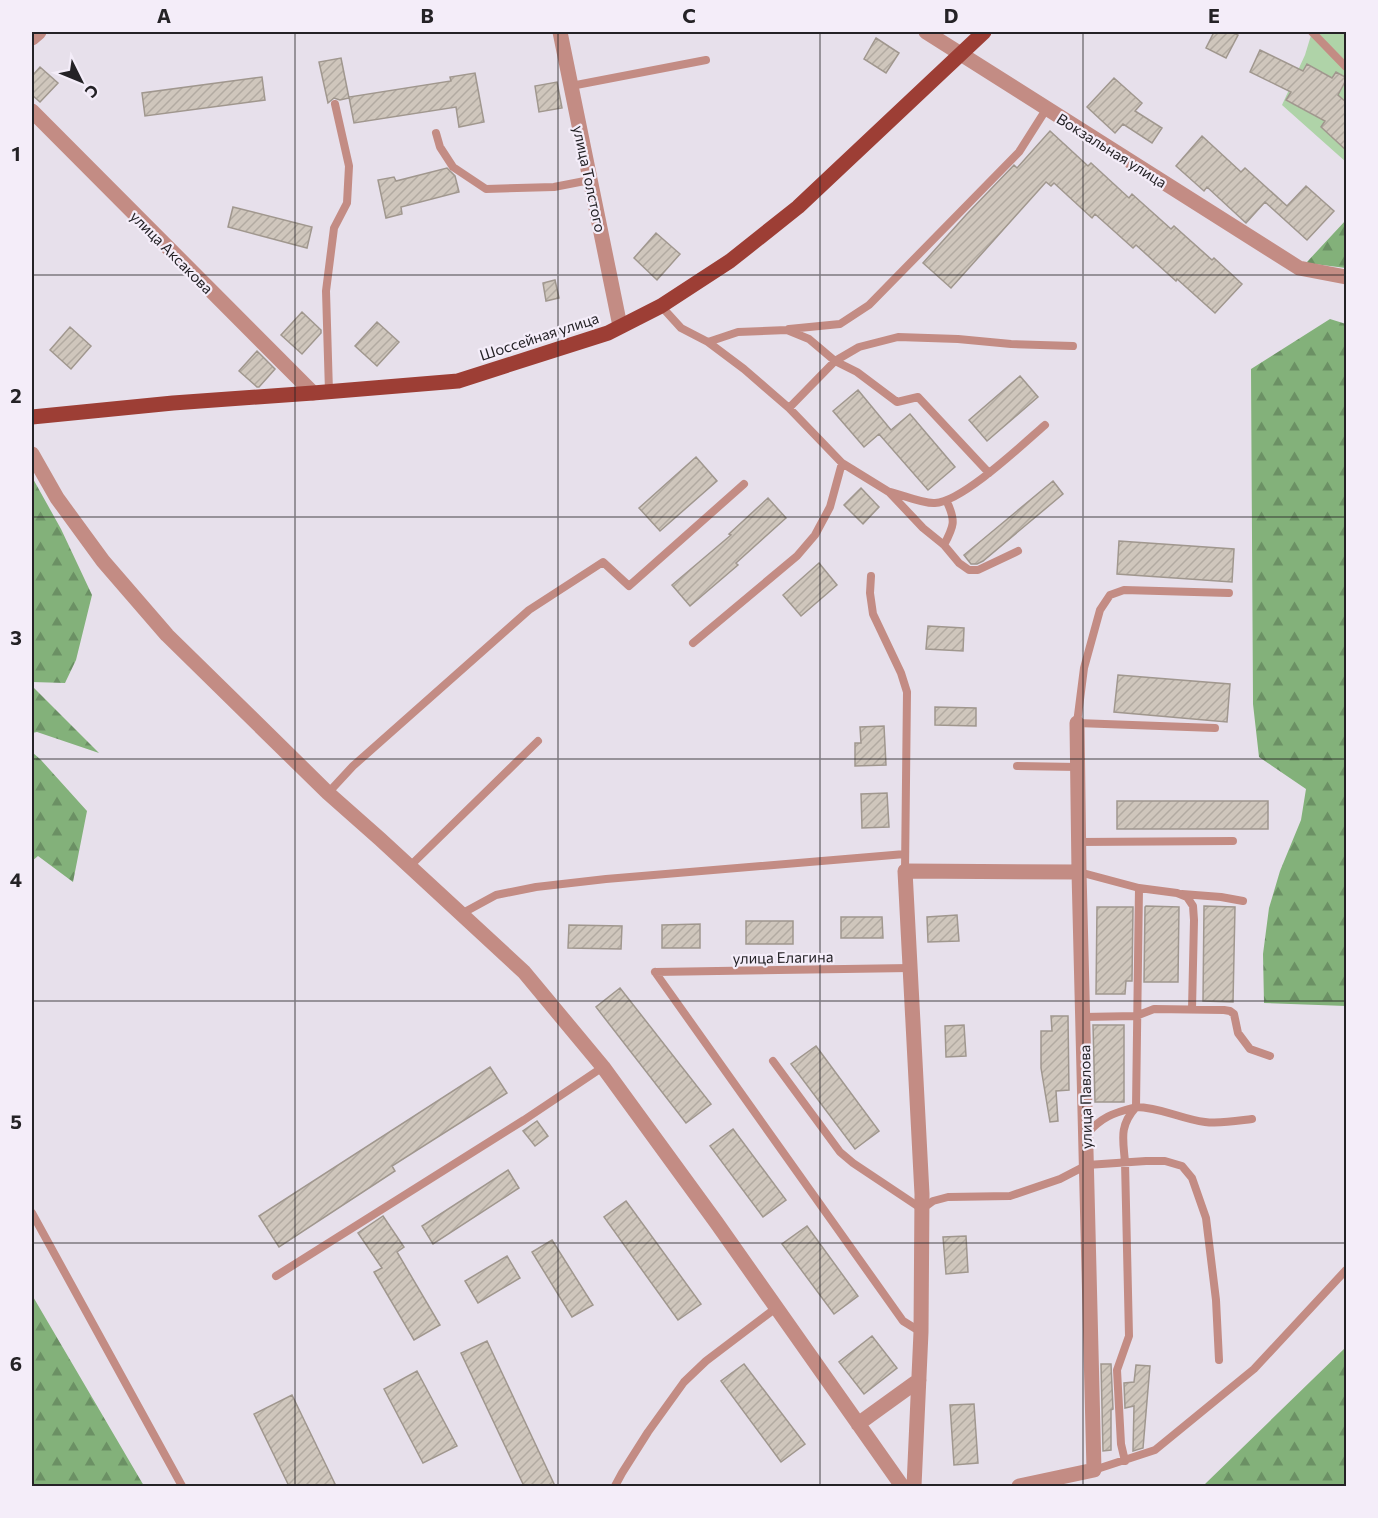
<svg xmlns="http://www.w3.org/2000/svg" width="1378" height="1518" viewBox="0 0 1378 1518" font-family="Commissioner,sans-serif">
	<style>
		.green { fill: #afd3a8 }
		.forest { fill: url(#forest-firs) }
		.building { fill: url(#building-hatch); stroke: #a0978e; stroke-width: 1.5 }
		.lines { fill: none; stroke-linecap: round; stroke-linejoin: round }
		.lane { stroke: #c38c84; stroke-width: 8 }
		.street { stroke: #c38c84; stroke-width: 15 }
		.primary { stroke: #9d3e35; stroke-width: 15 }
		.grid { fill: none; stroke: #242226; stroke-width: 1.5; stroke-opacity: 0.55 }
		.labels { text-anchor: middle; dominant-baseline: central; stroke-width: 4.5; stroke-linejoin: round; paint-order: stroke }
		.street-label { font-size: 15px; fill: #242226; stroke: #f4edf9 }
		.neatline { fill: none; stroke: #242226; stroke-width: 2 }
		.grid-label { font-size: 20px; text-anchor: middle; font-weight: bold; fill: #242226 }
	</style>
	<defs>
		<pattern id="forest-firs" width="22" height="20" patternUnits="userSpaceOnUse" patternTransform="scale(1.5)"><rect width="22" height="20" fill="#83b17a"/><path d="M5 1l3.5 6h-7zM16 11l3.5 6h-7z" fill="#6b9064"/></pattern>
		<pattern id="building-hatch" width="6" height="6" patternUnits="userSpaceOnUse" patternTransform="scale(1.5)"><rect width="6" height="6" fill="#cfc6bc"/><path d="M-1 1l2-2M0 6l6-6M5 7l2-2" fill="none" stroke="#b2aaa1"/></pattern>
	</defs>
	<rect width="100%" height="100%" fill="#e7e0eb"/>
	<path class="green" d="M1312,32h34v130l-64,-57 23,-50z"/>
	<path class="forest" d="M1346,220v48l-40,-5z
		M1330,319l16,5v682l-82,-3 -1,-49 6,-46 11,-37 21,-51 5,-31 -47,-32 -6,-53 -2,-335z
		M32,477l29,52 31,66 -16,65 -11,23 -33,-1z
		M32,686l67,67 -62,-21 -5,1z
		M32,752l9,8 46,51 -14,71 -35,-26 -6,5z
		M32,1295l112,191h-112z
		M1346,1347v139h-136l-5,-2z"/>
	<path class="building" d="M1214,32h17l7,3 -12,23 -20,-10z
		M876,38l23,15 -13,20 -22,-14z
		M1260,50l43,21 4,-7 25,14 4,-6 11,6 -9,17 9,8v48l-26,-24 4,-6 -39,-21 5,-8 -41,-20z
		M341,58l8,40 -9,2 -6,-2 -6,5 -9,-41z
		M40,67l18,16 -18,19 -8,-7v-19z
		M475,73l9,49 -25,5 -3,-20 -102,16 -5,-26 102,-16 -1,-4z
		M262,77l3,23 -120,16 -3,-23z
		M1114,78l28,25 -7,8 27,17 -10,15 -29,-19 -8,9 -28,-26z
		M557,82l5,26 -23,4 -4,-26z
		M1050,131l38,35 3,-3 38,35 3,-4 39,35 3,-3 38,34 2,-2 28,26 -27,29 -38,-34 -1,2 -40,-36 -3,3 -38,-34 -3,4 -38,-35 -3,3 -5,-4 -95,106 -28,-25 43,-48 48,-50 3,3z
		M1202,136l39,36 4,-4 42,38 19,-20 28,25 -27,29 -42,-38 -19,21 -39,-36 -3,4 -28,-25z
		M447,168l8,8 4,16 -58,15 1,7 -16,4 -8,-38 16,-3 2,4z
		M233,207l79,20 -5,21 -79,-21z
		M656,233l24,21 -23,26 -23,-22z
		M555,280l4,18 -13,3 -3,-18z
		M302,312l19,18v3l-19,21 -21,-19z
		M377,322l22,20 -22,24 -22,-20z
		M70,327l21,19 -20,23 -21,-19z
		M257,351l18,18 -16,18h-2l-18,-16z
		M1020,376l18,21 -51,44 -18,-21z
		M858,390l33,40 19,-16 45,53 -27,23 -49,-56 -15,13 -31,-36z
		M696,457l21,24 -57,50 -21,-23z
		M1053,481l10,13 -80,67 -6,3h-6l-7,-9z
		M861,488l18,19 -16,17 -19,-19z
		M768,498l18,20 -50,45 2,2 -48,41 -18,-21 59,-50 -2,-1z
		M1119,541l115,8 -2,33 -115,-8z
		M819,563l18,22 -36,31 -18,-21z
		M928,626l36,2 -1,23 -37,-2z
		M1118,675l112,9 -3,38 -113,-10z
		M935,707l41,1v18l-41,-1z
		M884,726l2,39 -31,1v-23h6l-1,-16z
		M887,793l2,34 -27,1 -1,-34z
		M1117,801h151v28h-151z
		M1146,906l33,1 -1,75h-34l1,-75z
		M1204,906l31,1 -2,95 -30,-1z
		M1097,907h36l-1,74h-6l-1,13h-29z
		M957,915l2,26 -31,1 -1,-25z
		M841,917h41l1,21h-42z
		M746,921h47v23h-47z
		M700,924v24h-38v-23z
		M569,925l53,1 -1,23 -53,-1z
		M620,988l91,116 -25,19 -90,-116z
		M1051,1016h17l1,74 -13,1 2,30 -8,1 -9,-54v-37h11z
		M964,1025l2,31 -20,1 -1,-31z
		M1093,1025h31v77h-29z
		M816,1046l63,85 -24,18 -64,-85z
		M490,1067l17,26 -115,73 3,5 -116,76 -20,-31z
		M537,1121l11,15 -13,10 -12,-15z
		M733,1129l53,71 -23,17 -53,-71z
		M508,1170l11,18 -86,56 -11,-18z
		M626,1201l75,103 -23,16 -74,-103z
		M383,1216l21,31 -7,5 43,73 -26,15 -40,-68 8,-4 -24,-35z
		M807,1226l51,70 -24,18 -52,-70z
		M966,1236l2,36 -22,2 -3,-37z
		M552,1240l41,65 -21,12 -40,-65z
		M507,1256l13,22 -42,25 -13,-22z
		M872,1336l25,32 -33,26 -25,-32z
		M487,1341l68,145h-31l-63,-133z
		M744,1364l61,80 -24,18 -60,-81z
		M1101,1364h10l2,45 -2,1v40l-8,1z
		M1136,1365l14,1 -7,82 -10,3 1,-45 -9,2 -1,-25 10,-1z
		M417,1371l40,75 -34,17 -39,-74z
		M292,1395l44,91h-47l-35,-72z
		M974,1404l4,59 -24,2 -4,-60z"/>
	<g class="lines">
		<path class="lane" d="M1312,32l34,35
			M571,86l135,-26
			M436,133l4,14 13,20 33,22 68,-2 36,-7
			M661,306l20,22 27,14 36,27 45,39 53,55 47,29 34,36 21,17 15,18 10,7h9l40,-19
			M789,329l51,-5 29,-19 150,-153 28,-44
			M708,342l30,-10 49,-2 22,9 26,22 24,-14 39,-10 60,2 53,5 62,2
			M329,392l-3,-101 8,-63 13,-25 2,-37 -14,-62
			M789,408l46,-47 22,11 40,30 21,-5 71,76
			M890,492c13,3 33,12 45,11 27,-1 88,-59 110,-78
			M944,545c10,-19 12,-24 3,-43
			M871,576l-1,17 3,21 28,59 6,19 -2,179
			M693,643l104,-87 18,-21 15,-28 12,-44
			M1215,728l-138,-5 7,-55 16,-58 10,-15 14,-5 105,3
			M1017,766l61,1
			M328,793l25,-27 176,-156 74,-48 26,24 115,-102
			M1080,842l153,-1
			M410,866l128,-125
			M1079,872l60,16 38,5 10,4 6,9 1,14 -2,89
			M1182,894l39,3 22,4
			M461,914l35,-19 40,-8 70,-8 299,-25
			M655,972l248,349 18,11
			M655,972l255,-4
			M1083,1017l53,-1 18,-7 70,1 6,1 4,3 4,19 12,16 20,7
			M773,1061l67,91 13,11 69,46 11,-8 15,-4 62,-1 50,-17 27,-14 59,-4h19l17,5 10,12 14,40 10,82 3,60
			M1086,1135c15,-18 27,-22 50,-28l3,-219
			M32,1213l150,273
			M276,1276l248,-156 79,-53
			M1125,1461l-4,-17 -4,-74 12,-34 -4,-174c-2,-23 -6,-36 11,-55 24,0 45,12 69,15 15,2 31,-1 47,-3
			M1094,1470l61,-20 99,-81 92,-99
			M615,1486l7,-13 26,-41 36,-50 22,-21 70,-53"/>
		<path class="street" d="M560,32l60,294
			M926,32l373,236 47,9
			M32,38l7,-6
			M32,111l281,282
			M32,454l25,44 46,63 64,74 161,158 52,46 144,133 79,95 113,155 186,264
			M858,1424l61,-44
			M914,1486l7,-154 1,-138 -17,-323 174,1
			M1019,1486l75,-16 -15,-598 -2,-149"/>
		<path class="primary" d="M32,417l141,-14 140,-10 145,-12 150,-48 53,-27 69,-45 68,-54 186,-175"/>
	</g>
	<path class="grid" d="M295,32v1454M558,32v1454M820,32v1454M1083,32v1454M32,275h1314M32,517h1314M32,759h1314M32,1001h1314M32,1243h1314"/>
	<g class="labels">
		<g class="street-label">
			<text transform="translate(1112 150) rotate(32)">Вокзальная улица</text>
			<text transform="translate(590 179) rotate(78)">улица Толстого</text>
			<text transform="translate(172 252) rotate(45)">улица Аксакова</text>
			<text transform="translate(539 336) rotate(-18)">Шоссейная улица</text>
			<text transform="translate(783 957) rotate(-1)">улица Елагина</text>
			<text transform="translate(1085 1097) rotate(-91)">улица Павлова</text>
		</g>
	</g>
	<rect width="1378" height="1518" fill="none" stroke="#f4edf9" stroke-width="66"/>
	<g transform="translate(81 81) rotate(133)" stroke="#f4edf9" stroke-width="4.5" paint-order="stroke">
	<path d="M0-4.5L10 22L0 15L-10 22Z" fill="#242226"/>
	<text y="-9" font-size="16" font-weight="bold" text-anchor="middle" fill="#242226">С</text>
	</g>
	<rect x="33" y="33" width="1312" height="1452" class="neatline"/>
	<g class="grid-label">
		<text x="164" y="23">A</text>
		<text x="427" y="23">B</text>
		<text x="689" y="23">C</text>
		<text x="951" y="23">D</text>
		<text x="1214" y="23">E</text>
		<text x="16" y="161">1</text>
		<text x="16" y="403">2</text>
		<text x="16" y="645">3</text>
		<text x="16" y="887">4</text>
		<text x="16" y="1129">5</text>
		<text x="16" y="1371">6</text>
	</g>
</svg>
